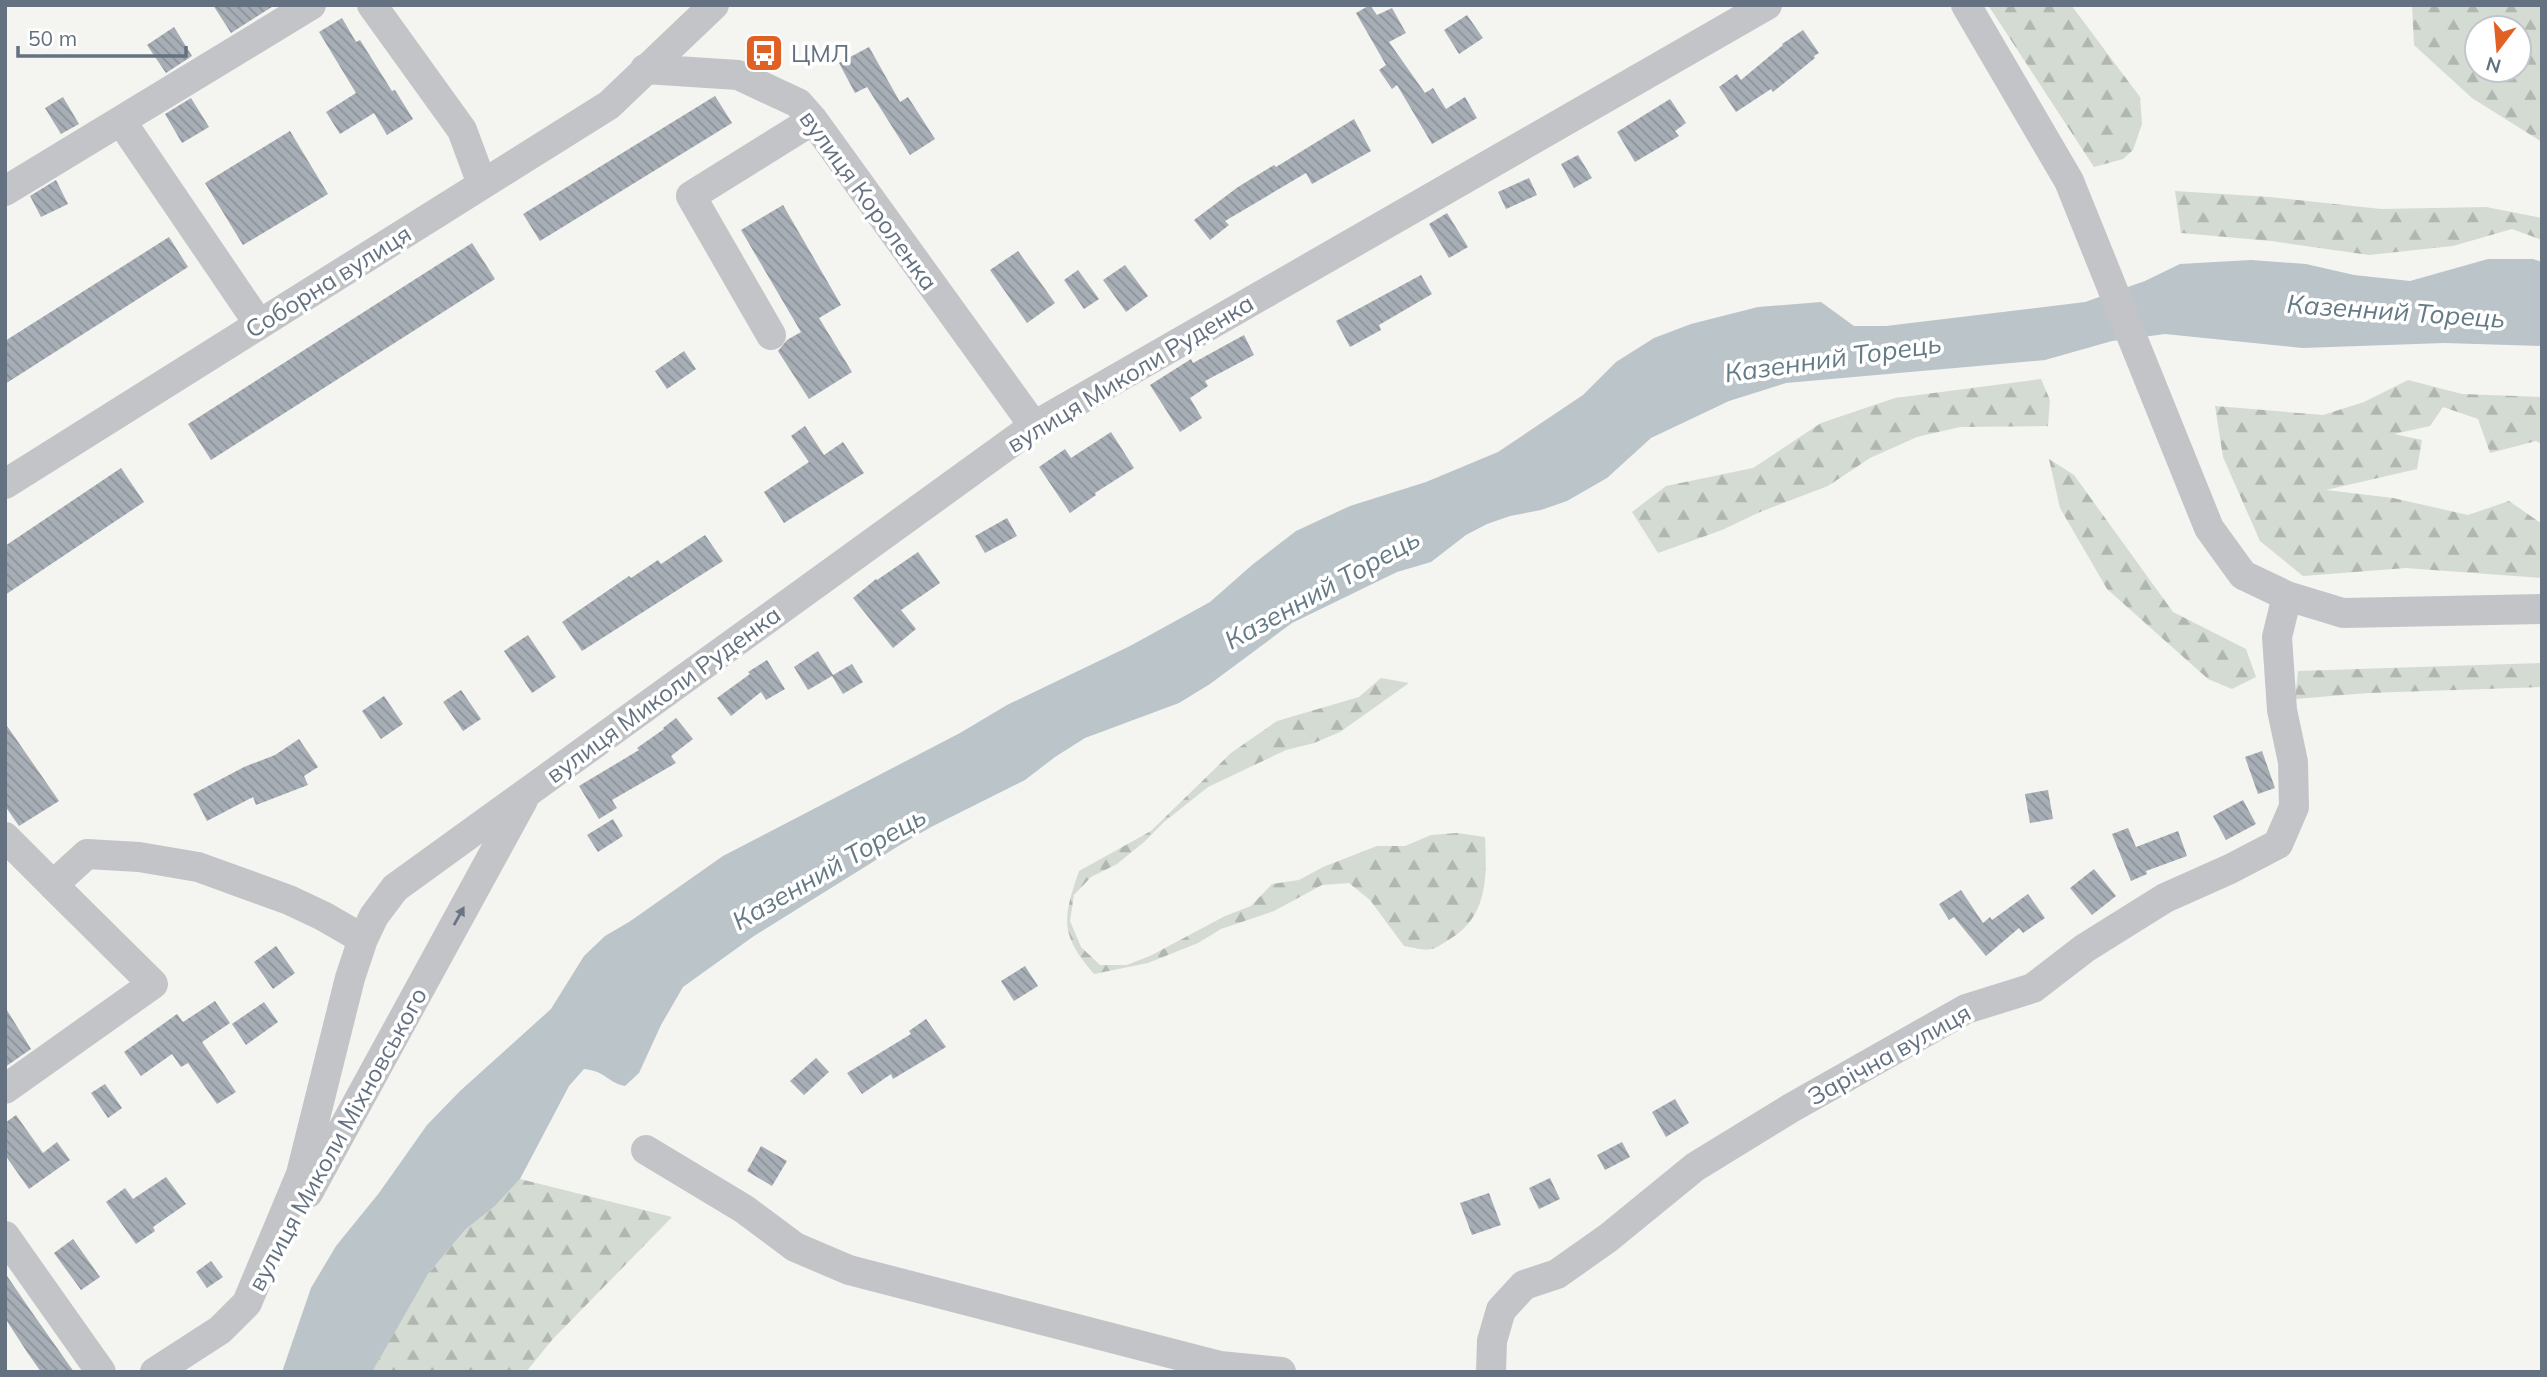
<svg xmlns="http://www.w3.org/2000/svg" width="2547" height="1377" viewBox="0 0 2547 1377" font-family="Mulish,sans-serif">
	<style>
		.forest { fill: url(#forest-firs); fill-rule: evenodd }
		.water { fill: #bac4c9 }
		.building { fill: url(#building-back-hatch) }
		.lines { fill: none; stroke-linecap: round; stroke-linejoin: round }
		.minor { stroke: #c2c4c8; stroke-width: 30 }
		.oneway { fill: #697585 }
		.labels { text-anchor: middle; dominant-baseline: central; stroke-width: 7; stroke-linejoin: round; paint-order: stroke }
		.poi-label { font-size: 24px; fill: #647181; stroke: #fff; text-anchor: start }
		.street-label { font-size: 24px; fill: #647181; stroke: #fff }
		.water-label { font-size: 26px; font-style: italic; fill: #647a85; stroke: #fff }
	</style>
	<defs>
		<pattern id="forest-firs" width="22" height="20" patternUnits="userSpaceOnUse" patternTransform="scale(1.75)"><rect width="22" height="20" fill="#d4dbd2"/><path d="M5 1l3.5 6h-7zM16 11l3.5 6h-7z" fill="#b0b6b0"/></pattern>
		<pattern id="building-back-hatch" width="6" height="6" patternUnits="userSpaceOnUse" patternTransform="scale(1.75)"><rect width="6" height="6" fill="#a8aeb5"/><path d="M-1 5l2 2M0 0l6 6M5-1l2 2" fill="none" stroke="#8c9299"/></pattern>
	</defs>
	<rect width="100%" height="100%" fill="#f4f4f0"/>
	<path class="forest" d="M1988,5h83l69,92 2,27 -9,26 -10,9 -29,8z
		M2412,5h130v137l-70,-44 -58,-53zM2519,28v42h-42v-42z
		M2175,191l95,6 111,12 105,-2 56,11v22l-30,-11 -59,17 -84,9 -98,-14 -90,-8z
		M2041,379l9,21 -2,26 -88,1 -43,10 -47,21 -42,28 -68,26 -38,18 -64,23 -26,-41 34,-26 87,-18 68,-45 74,-25z
		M2408,380l54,14 80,3v47l-6,-3 -46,12 -12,-34 -35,-12 -13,19 -36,8 28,6 -5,29 -91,21 67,8 75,17 41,-14 33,23v54l-136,-10 -103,8 -43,-35 -37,-84 -8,-51 108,9 41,-13z
		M2049,459l25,16 99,137 73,37 10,28 -24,12 -24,-10 -101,-90 -47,-81z
		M2542,663v24l-174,6 -73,6 3,-28z
		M1381,678l28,5 -69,49 -26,11 -28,7 -78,37 -44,35 -20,20 -27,22 -26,13 -17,18 -4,26 11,26 19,18h27l25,-10 73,-39 26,-10 21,-22 27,-4 24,-13 54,-21h28l26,-11 26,-2 28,4c2,40 3,79 -35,102 -5,3 -13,9 -19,10 -8,2 -19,-2 -27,-3l-34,-46 -21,-17 -27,2 -48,26 -53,18 -23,14 -50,20 -54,11c-35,-40 -31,-56 -15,-103l72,-40 80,-78 46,-32 82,-24z
		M520,1179l152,38 -120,123 -26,32h-154l22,-42 34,-56 37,-44 30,-24z"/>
	<path class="water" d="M2488,259h45l9,3v84l-98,-3 -142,5 -137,-14 -53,7 -67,19 -259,23 -57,18 -78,37 -44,40 -40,23 -26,9 -31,6 -23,8 -21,11 -35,27 -34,10 -105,51 -82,61 -31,19 -94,35 -30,19 -30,23 -94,47 -31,18 -146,91 -71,51 -22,38 -22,48 -14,13c-17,-3 -19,-15 -41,-17l-15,17 -49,93 -25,27 -30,24 -37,44 -56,98h-90l29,-84 25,-42 43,-53 48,-68 33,-34 91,-82 33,-53 21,-20 24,-14 94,-66 237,-123 47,-28 123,-59 80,-44 42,-37 44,-34 54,-25 76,-24 72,-30 85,-57 33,-33 38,-24 37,-14 67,-17 63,-5 33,24h32l199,-24 60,-21 35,-17 71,-4 55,4 48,11 56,6z"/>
	<path class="building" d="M213,5h62l-44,28z
		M1370,5l7,10 15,-7 14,25 -17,9 36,51 8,-5 13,21 19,-12 12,21 -45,26 -35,-59 -5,4 -13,-19 7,-5 -30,-52z
		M1467,15l16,23 -24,16 -15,-24z
		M342,18l14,24 4,-2 32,51 3,-1 18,29 -26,16 -13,-22 -34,21 -14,-22 30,-19 -37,-61z
		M174,27l18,29 -26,17 -19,-28z
		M1803,30l16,23 -5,3 1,2 -42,34 -2,-3 -35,23 -17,-25 18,-13 4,6 42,-35 -1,-1z
		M869,47l31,55 8,-5 27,42 -25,16 -43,-68 -12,6 -16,-30z
		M715,96l17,27 -192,118 -17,-27z
		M63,97l16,27 -18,10 -16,-26z
		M191,98l18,29 -27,16 -17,-29z
		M1670,99l16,24 -11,8 4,5 -44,26 -18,-30z
		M1354,119l17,32 -59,33 -6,-11 -81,48 4,4 -19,15 -16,-20 44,-33 36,-22 2,2z
		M290,131l38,63 -85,51 -38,-62z
		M1578,155l14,23 -18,10 -13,-24z
		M1529,178l8,17 -31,14 -8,-17z
		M56,180l12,24 -27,13 -11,-21z
		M783,205l58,100 -22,13 33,54 -43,27 -31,-48 9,-11 14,-8 -60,-102z
		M1447,213l21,34 -19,11 -20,-34z
		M169,237l19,30 -183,117v-43z
		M472,243l23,36 -284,181 -23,-36z
		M1018,251l37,52 -28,20 -37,-53z
		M1125,265l23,31 -22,16 -23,-32z
		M1078,270l21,29 -15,10 -20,-29z
		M1421,275l11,19 -53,31 2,5 -31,17 -14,-26z
		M1244,335l10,20 -49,26 3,5 -18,12 12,20 -22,14 -30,-47 41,-26 2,4z
		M684,351l12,18 -29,20 -12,-18z
		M805,426l19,29 19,-13 21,31 -80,50 -20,-31 45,-30 -18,-26z
		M1111,432l23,36 -39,25 1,2 -26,18 -31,-46 26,-18 6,9z
		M121,468l23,34 -139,93v-49z
		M1007,518l10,18 -32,17 -10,-17z
		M705,535l18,26 -141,90 -20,-29 67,-46 2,2 27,-18 3,4z
		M918,552l22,31 -39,27 15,19 -23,19 -40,-50 23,-19 1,1z
		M528,635l28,42 -24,16 -28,-42z
		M818,651l15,24 19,-11 11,18 -20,12 -11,-18 -24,14 -14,-23z
		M767,660l18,29 -19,11 -5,-8 -30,24 -14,-18 33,-24 -2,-2z
		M461,690l20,29 -18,12 -20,-29z
		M384,696l19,28 -22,15 -19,-28z
		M676,718l17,21 -22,17 5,7 -64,37 5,8 -18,11 -20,-33 60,-36 -2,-2 27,-19 -1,-1z
		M5,723l54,78 -40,25 -14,-20z
		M299,739l19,28 -14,9 4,9 -52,20 -3,-8 -46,24 -14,-27 51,-27 31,-12z
		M2262,751l13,37 -17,6 -13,-37z
		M2048,790l5,29 -23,4 -5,-29z
		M2243,800l13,24 -30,16 -13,-24z
		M613,819l10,17 -25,16 -11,-17z
		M2128,828l8,19 42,-16 9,25 -41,15 1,3 -16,7 -19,-47z
		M2094,869l22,27 -24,19 -22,-27z
		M1961,890l22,33 7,-6 2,3 36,-26 17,24 -22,15 -4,-5 -33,28 -32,-39 -5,3 -10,-16z
		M276,946l19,27 -22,16 -19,-27z
		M1025,966l13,20 -24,15 -13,-20z
		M215,1001l15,22 -28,19 34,50 -19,12 -29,-41 -7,4 -9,-13 -31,22 -17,-24 53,-38 6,8z
		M264,1002l14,20 -32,23 -14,-21z
		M5,1007l26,42 -26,18z
		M926,1019l20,28 -53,32 -2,-5 -29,20 -15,-21 64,-39 -2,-3z
		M816,1058l13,14 -25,23 -14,-14z
		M105,1084l17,24 -14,10 -17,-25z
		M1675,1099l14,24 -23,14 -14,-25z
		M16,1115l27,38 14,-11 13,18 -41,29 -24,-34v-32z
		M1622,1142l8,15 -25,13 -8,-15z
		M761,1146l26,15 -15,25 -25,-15z
		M166,1177l20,27 -33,23 2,4 -19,13 -30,-42 19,-14 8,11z
		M1550,1178l10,21 -21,10 -10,-21z
		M1489,1193l12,32 -29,10 -12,-32z
		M73,1239l27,38 -19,13 -27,-37z
		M211,1261l12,16 -16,11 -11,-16z
		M5,1273l26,38 43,61h-33l-14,-20 -22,-34z"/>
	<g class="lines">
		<path class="minor" d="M372,5l90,125 20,54
			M1966,5l103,176 140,347 34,47 44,21 56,17 199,-4
			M645,69l93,6 60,28 15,17 221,306
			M121,121l138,203
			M5,191l306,-186
			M771,335l-80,-139 122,-76
			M5,484l604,-379 105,-100
			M5,837l48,48 34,-31 52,3 59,10 91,33 34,16 40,23
			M5,1089l148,-105 -100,-99
			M646,1150l98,59 51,38 54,23 371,96 61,6
			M308,1193l215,-393
			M5,1236l96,136
			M155,1372l65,-42 27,-27 54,-129 49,-196 13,-39 11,-23 21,-28 639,-462 733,-421
			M1491,1372l1,-31 9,-31 23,-25 33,-11 51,-36 87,-71 96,-59 175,-99 67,-21 52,-40 80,-50 65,-29 48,-25 16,-37 -1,-45 -11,-52 -5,-73 10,-41"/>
	</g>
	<defs><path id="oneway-solid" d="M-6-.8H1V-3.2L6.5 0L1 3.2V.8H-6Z" transform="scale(1.75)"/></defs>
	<use class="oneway" href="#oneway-solid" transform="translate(459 916) rotate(-61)"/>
	<defs>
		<g id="bus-square" transform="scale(2.0125)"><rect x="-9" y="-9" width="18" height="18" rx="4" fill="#e16124" stroke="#fff"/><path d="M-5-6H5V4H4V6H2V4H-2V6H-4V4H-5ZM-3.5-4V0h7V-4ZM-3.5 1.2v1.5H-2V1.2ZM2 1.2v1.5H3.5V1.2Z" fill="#fff"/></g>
	</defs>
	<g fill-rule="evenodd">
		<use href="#bus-square" x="764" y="53"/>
	</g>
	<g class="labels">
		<g class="poi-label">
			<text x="791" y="53">ЦМЛ</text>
		</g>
		<g class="street-label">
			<text transform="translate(869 200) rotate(54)">вулиця Короленка</text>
			<text transform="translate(328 281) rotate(-32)">Соборна вулиця</text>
			<text transform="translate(1130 373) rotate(-31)">вулиця Миколи Руденка</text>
			<text transform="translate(663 694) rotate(-36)">вулиця Миколи Руденка</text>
			<text transform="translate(1889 1054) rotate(-29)">Зарічна вулиця</text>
			<text transform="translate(337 1139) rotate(-61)">вулиця Миколи Міхновського</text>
		</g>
		<g class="water-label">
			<text transform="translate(2396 311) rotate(4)">Казенний Торець</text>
			<text transform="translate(1833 358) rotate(-8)">Казенний Торець</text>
			<text transform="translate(1322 589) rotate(-29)">Казенний Торець</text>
			<text transform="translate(829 868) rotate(-30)">Казенний Торець</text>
		</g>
	</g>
	<rect width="2547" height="1377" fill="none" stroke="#647181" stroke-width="14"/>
	<g transform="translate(2498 49) rotate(196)"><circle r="33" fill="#ffffff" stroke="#c1c6cd" stroke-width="2"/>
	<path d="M0-5L12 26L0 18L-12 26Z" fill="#e16124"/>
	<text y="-10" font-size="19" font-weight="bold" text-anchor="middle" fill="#647181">N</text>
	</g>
	<path d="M18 46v10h168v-10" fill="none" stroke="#647181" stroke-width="3.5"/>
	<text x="28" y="46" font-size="21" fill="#647181" stroke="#ffffff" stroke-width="5" paint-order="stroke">50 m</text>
</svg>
